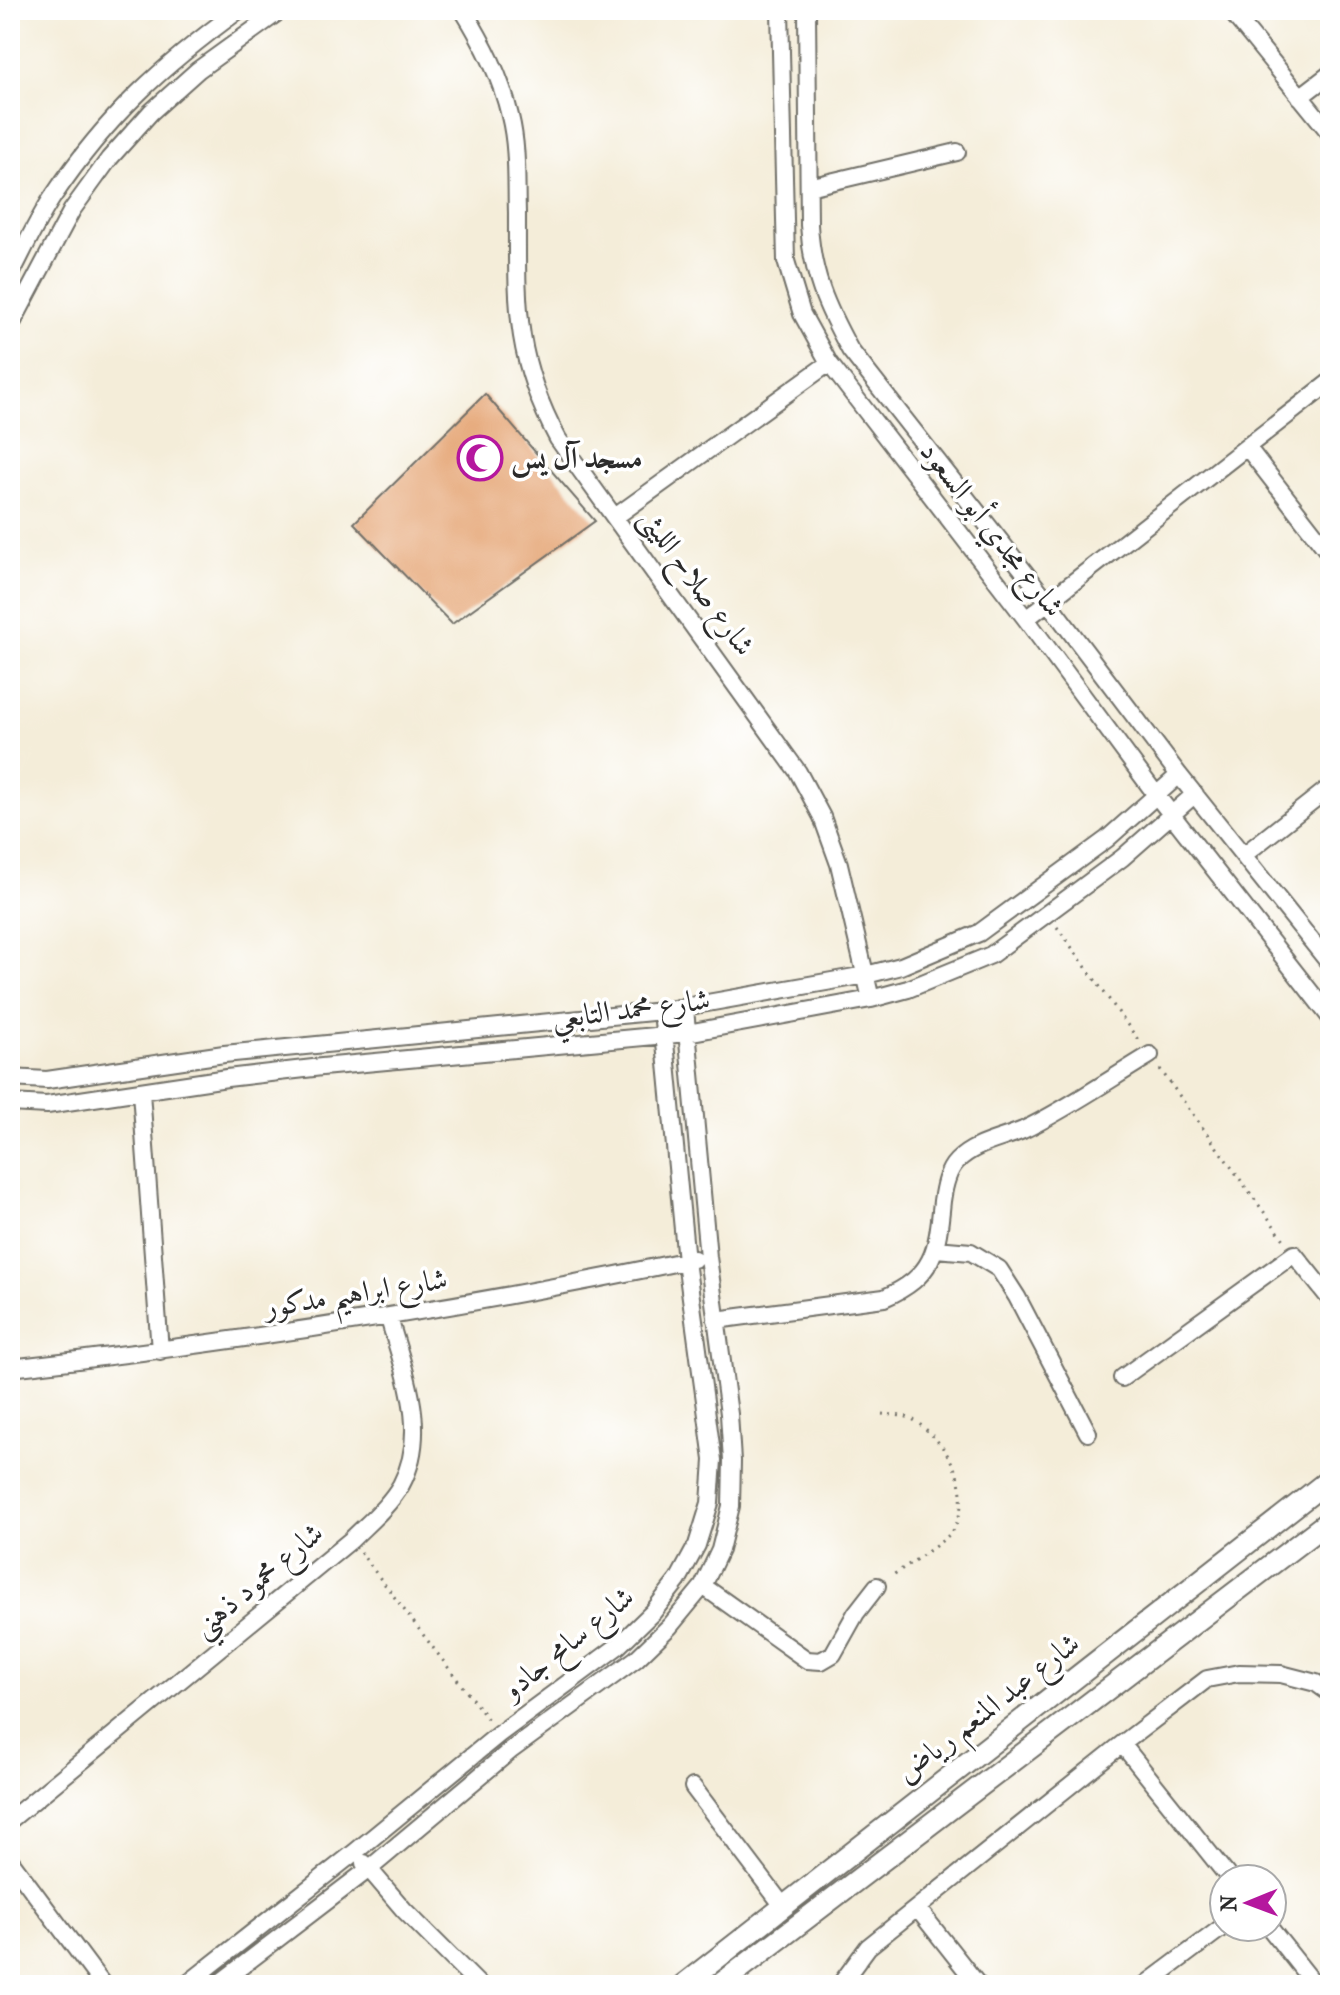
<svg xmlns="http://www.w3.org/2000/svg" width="1340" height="1995" viewBox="0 0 1340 1995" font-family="'IM FELL French Canon',Amiri,serif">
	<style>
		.building { fill: #e5a575 }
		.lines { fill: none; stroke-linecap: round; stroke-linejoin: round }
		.minor-casing { stroke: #716f68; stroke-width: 20 }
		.tertiary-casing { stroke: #716f68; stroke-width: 24 }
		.path { stroke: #716f68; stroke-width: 3; stroke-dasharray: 2 6; stroke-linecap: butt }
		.minor { stroke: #fff; stroke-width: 16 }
		.tertiary { stroke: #fff; stroke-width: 20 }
		.labels { text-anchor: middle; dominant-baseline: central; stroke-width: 7; stroke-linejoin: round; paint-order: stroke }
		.poi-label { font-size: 30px; font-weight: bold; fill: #2b2b2b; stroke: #fff; text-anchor: start }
		.street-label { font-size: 30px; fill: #2b2b2b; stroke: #fff }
	</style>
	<rect width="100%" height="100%" fill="#fff"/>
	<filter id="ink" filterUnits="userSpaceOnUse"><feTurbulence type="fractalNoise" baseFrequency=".0125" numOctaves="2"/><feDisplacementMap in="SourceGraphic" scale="16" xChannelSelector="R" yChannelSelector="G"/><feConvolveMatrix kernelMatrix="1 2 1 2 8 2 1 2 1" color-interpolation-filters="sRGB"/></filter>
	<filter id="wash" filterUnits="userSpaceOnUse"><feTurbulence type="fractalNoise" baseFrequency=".006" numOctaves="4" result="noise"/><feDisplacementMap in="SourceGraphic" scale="32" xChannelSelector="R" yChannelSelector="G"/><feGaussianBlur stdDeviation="1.8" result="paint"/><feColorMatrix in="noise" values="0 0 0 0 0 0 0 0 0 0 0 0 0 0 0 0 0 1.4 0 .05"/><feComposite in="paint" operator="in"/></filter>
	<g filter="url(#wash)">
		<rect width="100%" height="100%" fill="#f4edd9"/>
		<g id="blocks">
			<path class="building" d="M485,394l110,127 -143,103 -98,-101z"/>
		</g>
	</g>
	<g filter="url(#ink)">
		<use href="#blocks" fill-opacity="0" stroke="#716f68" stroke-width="2"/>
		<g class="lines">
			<g class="minor-casing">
				<path id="minor" d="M463,10c21,34 38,67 47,106 8,32 6,65 7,97 0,91 -3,144 41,226l240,333 24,45 17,47 32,135
					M780,10l6,251 16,53 27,49 197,256 131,177 173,221
					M807,10l2,215c3,50 17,81 41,125l198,252 131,173 151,189
					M1230,10l100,123
					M1300,97l30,-23
					M809,187l148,-35
					M10,276c14,-27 27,-56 44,-81 54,-80 108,-129 185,-185
					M10,327l62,-117 37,-51 42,-47 47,-42 83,-60
					M1247,447l83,107
					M615,517l214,-154
					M1026,619l304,-237
					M1245,854l85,-67
					M10,1078l37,2 177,-26 438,-43 204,-36 35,-9 78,-33 128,-94 72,-64
					M141,1092l19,259
					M10,1103l37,2 180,-27 95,-11 365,-34 184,-34 37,-10 83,-34 131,-97 73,-64
					M936,1249l35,3 28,17 18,28 71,136
					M716,1320l168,-22c50,-22 53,-46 58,-97 2,-14 5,-30 15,-40 18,-18 43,-21 66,-31 41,-19 87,-51 127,-75
					M10,1368c230,-26 458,-61 684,-109
					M1122,1378l172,-124 36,45
					M703,1586l104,74 14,1 12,-7 23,-41 21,-27
					M1122,1744l108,135
					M693,1787l90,119
					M10,1820l341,-280c17,-17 38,-34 50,-55 29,-54 3,-113 -12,-167
					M10,1860l93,125
					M364,1863l40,47 75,75
					M918,1909l60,76
					M1269,1927l46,58
					M186,1985l169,-133 144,-118 119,-88 35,-34 25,-32 19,-35 13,-42 3,-43 -27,-199 -24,-250
					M217,1985l152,-116 141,-118 126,-92 34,-33 33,-40 17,-36 11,-44 1,-45 -3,-47 -21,-157 -23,-248
					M840,1985l28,-38 254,-203 85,-65 32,-6 42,1 35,9 14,10
					M1145,1985l79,-59"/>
			</g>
			<g class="tertiary-casing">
				<path id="tertiary" d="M683,1985l647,-506
					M719,1985l611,-465"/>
			</g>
			<path class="path" d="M1057,927l82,114
				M1160,1069l125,172
				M882,1414c9,1 22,1 30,5 35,22 63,70 42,110 -6,11 -51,39 -64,48
				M360,1552l129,169"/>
			<use href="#minor" class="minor"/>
			<use href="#tertiary" class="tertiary"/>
		</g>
	</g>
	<defs>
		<g id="mosque-ring" transform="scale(2.3)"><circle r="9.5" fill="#fff" stroke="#b5179e" stroke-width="1.5"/><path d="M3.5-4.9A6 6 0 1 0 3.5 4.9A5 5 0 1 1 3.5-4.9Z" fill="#b5179e"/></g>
	</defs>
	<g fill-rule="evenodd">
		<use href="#mosque-ring" x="480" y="458"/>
	</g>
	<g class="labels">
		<g class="poi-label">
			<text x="511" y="458">مسجد آل يس</text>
		</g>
		<g class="street-label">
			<text transform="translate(992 529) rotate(52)">شارع مجدي أبو السعود</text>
			<text transform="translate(697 582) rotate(54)">شارع صلاح الليثى</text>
			<text transform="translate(631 1009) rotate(-7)">شارع محمد التابعي</text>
			<text transform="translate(356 1293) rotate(-9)">شارع ابراهيم مدكور</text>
			<text transform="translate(258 1580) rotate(-40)">شارع محمود ذهني</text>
			<text transform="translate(568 1643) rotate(-39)">شارع سامح جادو</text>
			<text transform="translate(988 1708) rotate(-38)">شارع عبد المنعم رياض</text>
		</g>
	</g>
	<rect width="1340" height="1995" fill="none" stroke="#fff" stroke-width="40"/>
	<g transform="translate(1248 1903) rotate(269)"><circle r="38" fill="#ffffff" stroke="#aaaaaa" stroke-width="2"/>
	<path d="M0-6L14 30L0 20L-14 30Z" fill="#b5179e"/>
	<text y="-12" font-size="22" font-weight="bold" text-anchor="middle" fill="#2b2b2b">N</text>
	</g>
</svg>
